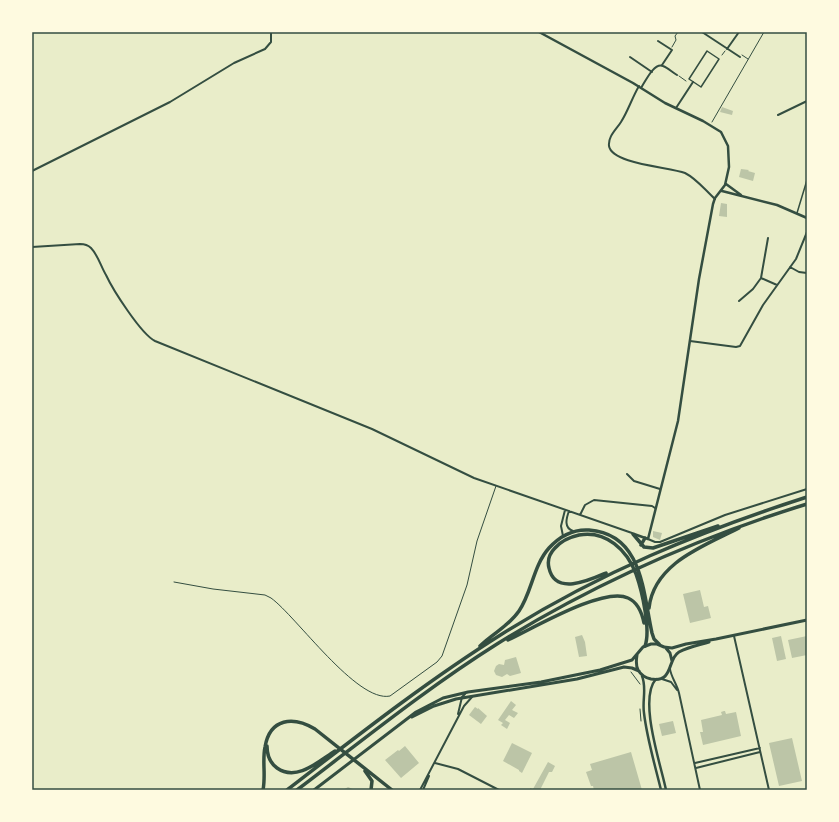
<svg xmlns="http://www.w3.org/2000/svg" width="839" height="822" viewBox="0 0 839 822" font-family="Georgia,serif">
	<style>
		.building { fill: #bcc5a7 }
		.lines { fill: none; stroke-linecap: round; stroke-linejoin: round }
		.path { stroke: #344e41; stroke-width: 1 }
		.service { stroke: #344e41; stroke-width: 1 }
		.pedestrian { stroke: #344e41; stroke-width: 1.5 }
		.minor { stroke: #344e41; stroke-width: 2 }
		.tertiary { stroke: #344e41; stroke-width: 2.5 }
		.secondary { stroke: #344e41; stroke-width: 3 }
		.trunk { stroke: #344e41; stroke-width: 3.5 }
		.neatline { fill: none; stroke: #344e41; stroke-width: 1.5 }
	</style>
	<rect width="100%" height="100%" fill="#e9edc9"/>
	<path class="building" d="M722,107l11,4 -1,4 -12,-3z
		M741,169l8,1 -1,1 7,2 -2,8 -14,-4z
		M721,203l6,1v13l-8,-1z
		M653,531l9,2 -2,7 -7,-3z
		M700,590l4,17 4,-1 3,12 -21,5 -7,-29z
		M582,635l3,7 2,14 -8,1 -4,-20z
		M781,636l5,23 -9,2 -5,-23z
		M807,636v19l-15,3 -4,-18z
		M516,657l5,16 -11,3 -3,-2 -5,3 -6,-2 -2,-4 2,-5 3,-2 5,1 1,-5z
		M511,701l5,4 -4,5 6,3 -4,5 -5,-3 -4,5 5,3 -3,6 -6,-4 2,-2 -5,-3z
		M475,707l3,2v-1l9,8 -6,8 -12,-9z
		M724,711h1l1,3 10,-2 5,24 -38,9 -3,-13h3l-2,-12 21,-5 -1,-3z
		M673,721l3,12 -14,3 -3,-12z
		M792,738l10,43 -23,5 -10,-43z
		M512,743l20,10 -10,20 -3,-2v-1l-16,-9z
		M405,746l14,17 -18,15 -16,-18 13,-10 1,1z
		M631,752l11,38h-48l-1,-4h-2l-5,-14 6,-2 -2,-6z
		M548,762l7,4 -3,6h-3l-9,18h-10v-2l3,1z
		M348,787l7,3h-12z"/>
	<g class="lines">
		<path class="path" d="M672,47l4,-7 -1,-4 3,-4
			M722,55l3,-4
			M742,55l6,4
			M679,76l7,5
			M712,122l52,-90
			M631,672l9,12
			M640,709l1,12"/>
		<path class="service" d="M174,582l39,7 52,6 6,3c25,18 86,105 119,98l47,-34 5,-6 25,-71 10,-44 19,-55"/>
		<path class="pedestrian" d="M707,51l12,8 -18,28 -12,-8z
			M797,213l10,-33"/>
		<path class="minor" d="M702,32l38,25
			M658,41l14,9 -10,15
			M727,49l12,-17
			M630,57l22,15
			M639,86c-7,12 -11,25 -18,36 -5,8 -13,14 -12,24 3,18 60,21 76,27 12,6 20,17 30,26
			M641,88c4,-6 13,-26 22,-22 5,2 9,6 14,9
			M676,108l17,-26
			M778,115l29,-14
			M32,171l138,-69 64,-39 31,-14 6,-7v-10
			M32,247l48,-3c5,0 8,1 11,4 7,7 10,19 15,27 7,15 35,59 49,66l217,88 102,49 158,55
			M790,267l9,5 8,1
			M761,278l16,7
			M739,301l14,-12 8,-11 7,-40
			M690,341l46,6 4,-1 23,-41 33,-46 11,-27
			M627,474l7,7 26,8
			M569,511c-3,8 -5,17 4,20
			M580,515l5,-10 9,-5 58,6 3,2
			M563,536l-2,-10 4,-16
			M648,539l7,3h5l65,-27 82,-26
			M734,636l35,154
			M670,669c1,8 7,15 9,24l21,97
			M662,679l9,3 6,8
			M458,714l4,-17 3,-3
			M435,763l23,6 41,21
			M695,763l65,-15
			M696,768l64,-16
			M420,790l44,-84 8,-9
			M423,790l6,-14"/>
		<path class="tertiary" d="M539,32l94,51 32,20 38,18 18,11 7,14 1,21 -4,18 -10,13 -2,6 -14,75 -21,142 -30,118 -14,-5
			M726,184l15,11
			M722,191l55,14 30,13
			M642,676c5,12 0,24 2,37 3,26 11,52 17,77
			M656,679c-18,20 5,86 10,111"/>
		<path class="secondary" d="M665,647l5,6 2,8
			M637,655c-1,6 -1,11 1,15 3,5 8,8 13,9 23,4 16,-20 28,-27 9,-5 20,-7 30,-10
			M412,717l22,-11 22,-7 121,-20 47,-12 8,1 7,3
			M314,790l102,-78 27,-14 25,-6 73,-10 59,-12 32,-10 11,-13 8,-3h6l7,3 8,1 14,-4 30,-5 91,-19"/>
		<path class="trunk" d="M633,534l11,13 9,1 65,-22
			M641,545l4,-7
			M606,573c-16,7 -51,23 -57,-5 -2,-8 1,-15 6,-20 6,-7 15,-11 24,-13 27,-5 48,15 57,39 6,17 15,56 9,72
			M649,608c5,-45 55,-62 90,-80
			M508,640c24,-11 96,-54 120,-42 9,4 14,15 16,25
			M480,646c13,-13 28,-19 39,-35 13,-19 14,-45 30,-63 10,-11 24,-19 40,-18 54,4 54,63 63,103l2,6 5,5
			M267,746c0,8 3,17 10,22 20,14 42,-7 58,-17
			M365,771l7,10 -1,9
			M263,790c3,-15 -1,-29 2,-43 5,-29 28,-31 50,-18l77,61
			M287,790c70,-54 140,-109 215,-156 97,-61 196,-102 305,-137
			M297,790c66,-50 130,-102 200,-146 98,-61 200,-106 310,-140"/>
	</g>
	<rect width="839" height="822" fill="none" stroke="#fefae0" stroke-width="66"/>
	<rect x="33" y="33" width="773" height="756" class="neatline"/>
</svg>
